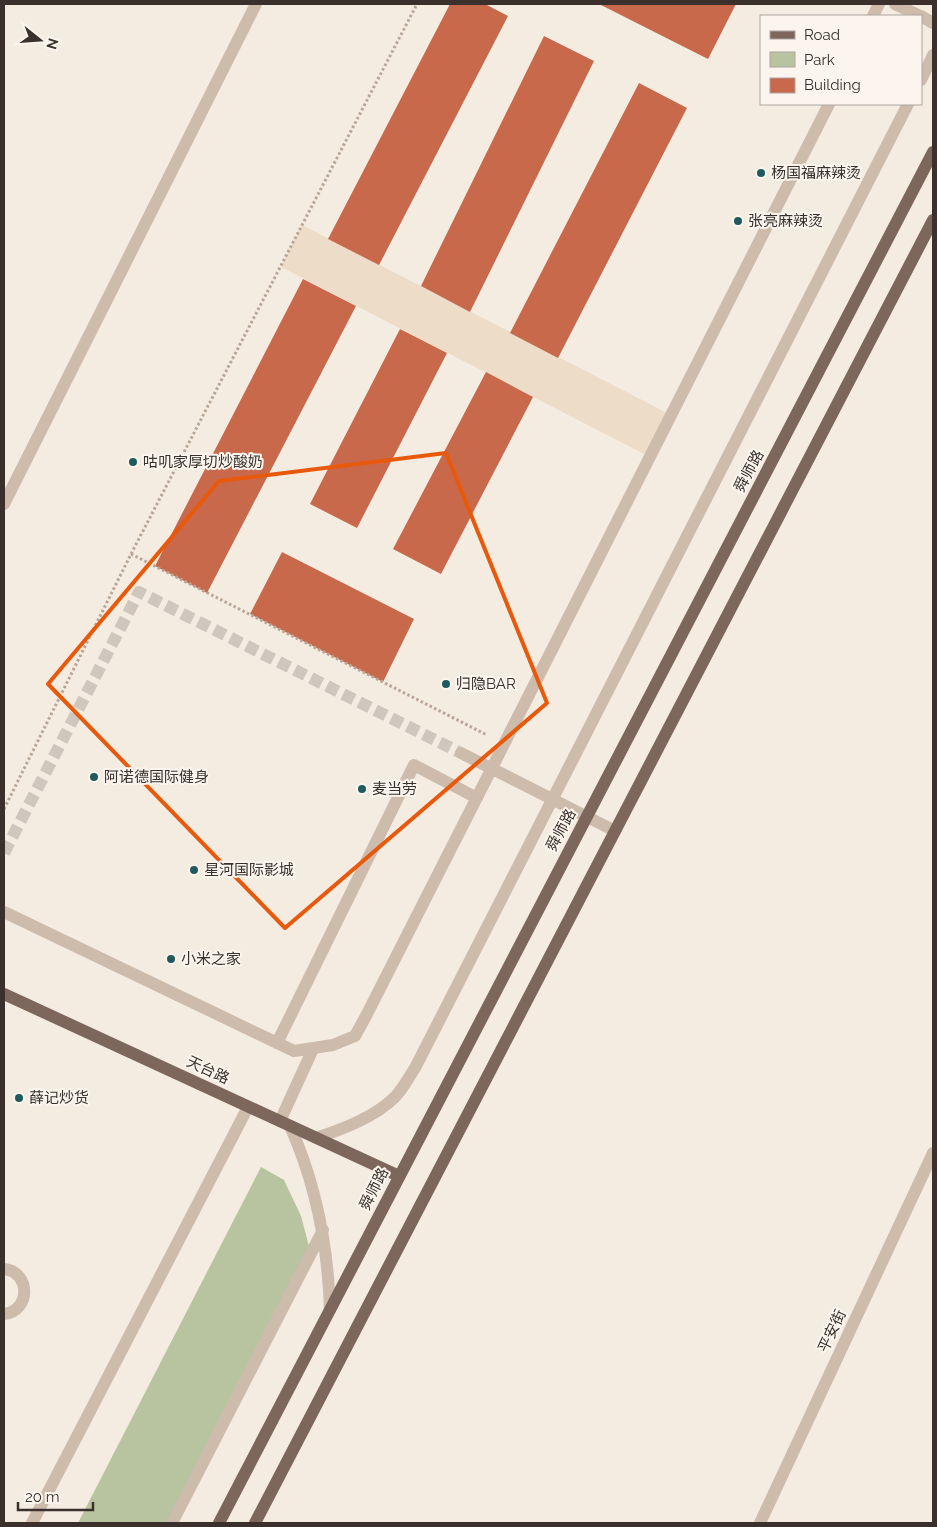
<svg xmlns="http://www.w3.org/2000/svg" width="937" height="1527" viewBox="0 0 937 1527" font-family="Raleway,'Noto Sans SC',sans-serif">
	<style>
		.green { fill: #b8c4a0 }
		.plaza { fill: #ecdcc8 }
		.building { fill: #c8694b }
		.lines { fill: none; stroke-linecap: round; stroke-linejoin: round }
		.minor-tunnel { stroke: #cfc6bd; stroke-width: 12; stroke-dasharray: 12 6; stroke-linecap: butt }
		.path { stroke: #b9a596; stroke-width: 3; stroke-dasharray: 2.5 2.5; stroke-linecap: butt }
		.minor { stroke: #cdbbac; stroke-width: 12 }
		.major { stroke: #7d675c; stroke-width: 12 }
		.marked { fill: none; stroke: #e8590c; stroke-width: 4; stroke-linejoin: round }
		.poi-dot { fill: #1f5a5e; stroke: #fbf5ee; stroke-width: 2 }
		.labels { text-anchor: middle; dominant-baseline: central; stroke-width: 4; stroke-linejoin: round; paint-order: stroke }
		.poi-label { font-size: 15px; fill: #3b302b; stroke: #fbf5ee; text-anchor: start }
		.street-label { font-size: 15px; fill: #3b302b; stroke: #fbf5ee }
	</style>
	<rect width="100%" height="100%" fill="#f4ebe1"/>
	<path class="green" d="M261,1167l23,13 17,36 10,38 -139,269h-94z"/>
	<path class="plaza" d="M302,225l369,190 -21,42 -369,-190z"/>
	<path class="building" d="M450,4h35l23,12 -129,249 -51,-26z
		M599,4h137l-28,55z
		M544,36l50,25 -124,251 -49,-26z
		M639,83l48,25 -129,250 -48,-25z
		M303,279l53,27 -149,287 -52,-27z
		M400,329l47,24 -90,175 -47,-24z
		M486,372l47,25 -92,177 -48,-25z
		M282,552l132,67 -31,63 -133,-68z"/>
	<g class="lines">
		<path class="minor-tunnel" d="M4,853l135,-261 322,161"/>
		<path class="path" d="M131,554l356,181
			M4,809l127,-255 286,-550"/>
		<path class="minor" d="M895,4l25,12
			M873,16l6,-12
			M921,16l12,7
			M921,80l12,-25
			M4,504l252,-500
			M461,753l154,78
			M4,912l290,139 39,-6 22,-9 11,-20 463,-912
			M277,1043l137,-278 63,33
			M280,1121l33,-72
			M290,1126c26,58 38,121 40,184
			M316,1138c27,-9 59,-21 79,-41 8,-8 14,-20 20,-29l493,-964
			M4,1269c27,3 27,42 0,45
			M32,1523l216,-416
			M172,1523l151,-293
			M760,1523l173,-370"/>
		<path class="major" d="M4,994l395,182
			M219,1523l714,-1371
			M255,1523l678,-1303"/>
	</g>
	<path class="marked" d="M446,453l101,250 -262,225 -237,-244 171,-203z"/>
	<g class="poi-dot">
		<circle cx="761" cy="173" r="5"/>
		<circle cx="738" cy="221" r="5"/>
		<circle cx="133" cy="462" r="5"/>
		<circle cx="446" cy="684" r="5"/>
		<circle cx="94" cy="777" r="5"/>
		<circle cx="362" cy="789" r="5"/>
		<circle cx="194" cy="870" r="5"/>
		<circle cx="171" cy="959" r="5"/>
		<circle cx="19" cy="1098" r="5"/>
	</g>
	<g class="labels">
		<g class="poi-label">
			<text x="771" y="173">杨国福麻辣烫</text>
			<text x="748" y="221">张亮麻辣烫</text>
			<text x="143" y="462">咕叽家厚切炒酸奶</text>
			<text x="456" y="684">归隐BAR</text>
			<text x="104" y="777">阿诺德国际健身</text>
			<text x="372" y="789">麦当劳</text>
			<text x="204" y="870">星河国际影城</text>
			<text x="181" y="959">小米之家</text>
			<text x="29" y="1098">薛记炒货</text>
		</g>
		<g class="street-label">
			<text transform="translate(749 471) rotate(-62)">舜师路</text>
			<text transform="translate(561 830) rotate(-62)">舜师路</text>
			<text transform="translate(208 1070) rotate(25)">天台路</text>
			<text transform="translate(374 1189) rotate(-63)">舜师路</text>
			<text transform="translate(832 1331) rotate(-65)">平安街</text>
		</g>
	</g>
	<rect width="937" height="1527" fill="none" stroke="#3b302b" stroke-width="10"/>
	<rect x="760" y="15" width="162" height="90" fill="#fbf5ee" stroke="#aea6a0"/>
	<rect x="770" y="31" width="25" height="8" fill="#7d675c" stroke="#aea6a0"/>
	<text x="804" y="40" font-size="15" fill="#3b302b">Road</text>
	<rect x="770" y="52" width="25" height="15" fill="#b8c4a0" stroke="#aea6a0"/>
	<text x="804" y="65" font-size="15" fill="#3b302b">Park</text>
	<rect x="770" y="78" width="25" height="15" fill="#c8694b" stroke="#aea6a0"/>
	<text x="804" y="90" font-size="15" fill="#3b302b">Building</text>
	<g transform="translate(40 40) rotate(107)" stroke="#fbf5ee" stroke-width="4" paint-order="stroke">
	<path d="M0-4L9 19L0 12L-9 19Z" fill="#3b302b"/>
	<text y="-8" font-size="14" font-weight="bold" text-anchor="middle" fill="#3b302b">N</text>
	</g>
	<path d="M18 1502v8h75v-8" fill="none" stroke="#3b302b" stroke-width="2.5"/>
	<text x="25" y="1502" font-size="15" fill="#3b302b" stroke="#fbf5ee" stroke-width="4" paint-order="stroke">20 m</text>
</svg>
